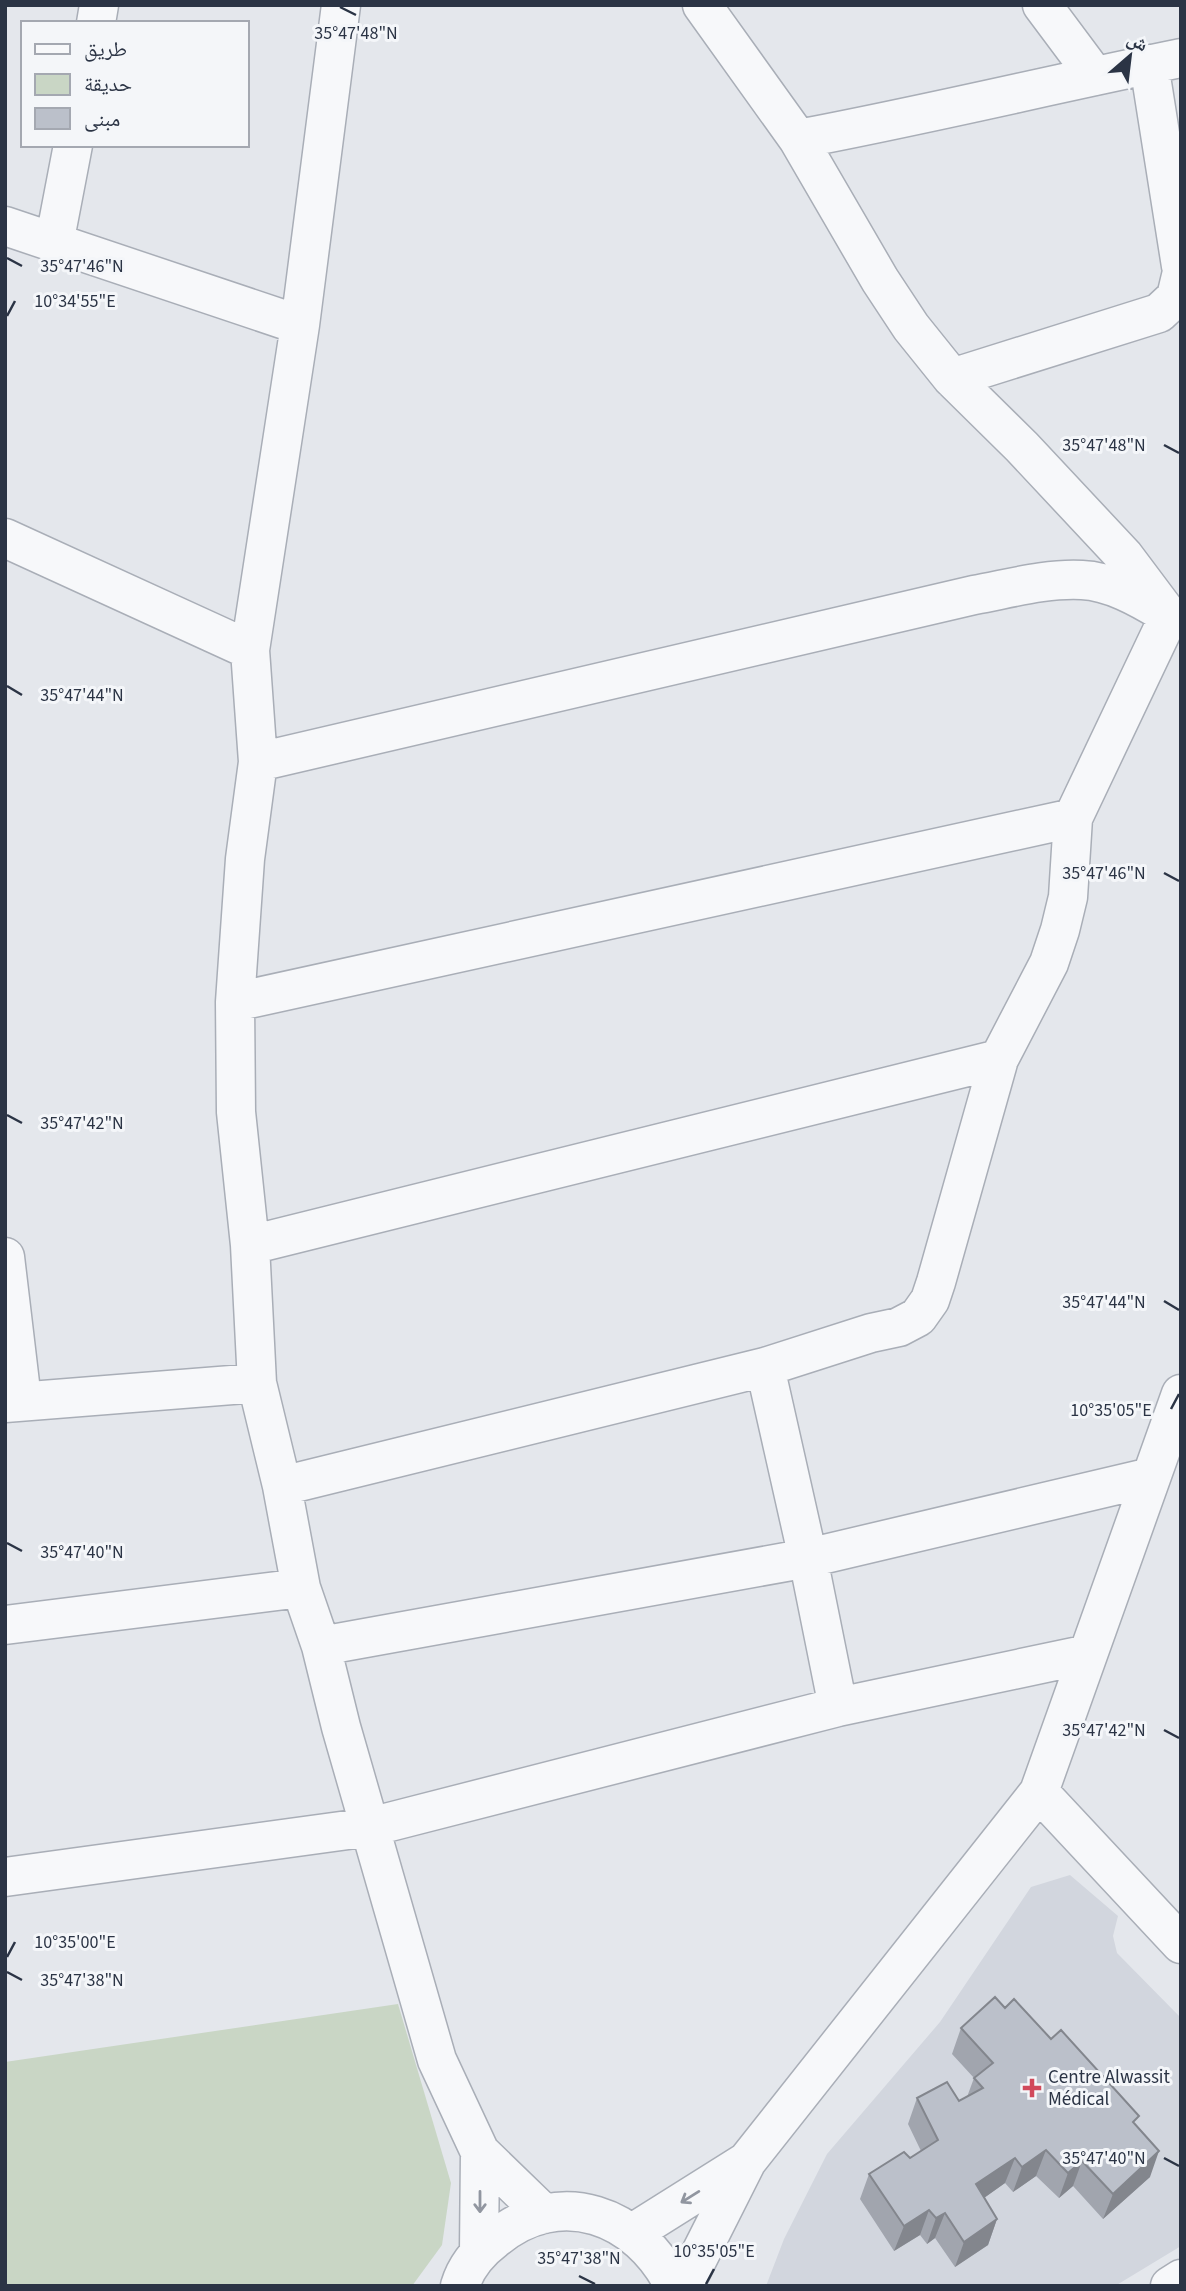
<svg xmlns="http://www.w3.org/2000/svg" width="1186" height="2291" viewBox="0 0 1186 2291" font-family="'Source Sans 3','Noto Naskh Arabic',sans-serif">
	<style>
		.built { fill: #d2d6de }
		.green { fill: #c9d6c5 }
		.lines { fill: none; stroke-linecap: round; stroke-linejoin: round }
		.minor-casing { stroke: #a9aeb7; stroke-width: 41 }
		.minor { stroke: #f7f8fa; stroke-width: 38 }
		.wall { fill: #a1a5ae }
		.shaded-wall { fill: #83868d }
		.building { fill: #bbc0ca; stroke: #83868d; stroke-width: 2 }
		.oneway { stroke: #9196a0 }
		.ticks { fill: none; stroke: #2b3445; stroke-width: 2.5 }
		.poi-dot { fill: #d1495b; stroke: #f4f6f9; stroke-width: 2.5 }
		.labels { text-anchor: middle; dominant-baseline: central; stroke-width: 6; stroke-linejoin: round; paint-order: stroke }
		.poi-label { font-size: 19px; fill: #2b3445; stroke: #f4f6f9; text-anchor: start }
		.ticks-label { font-size: 18px; text-anchor: middle; fill: #2b3445; stroke: #f4f6f9; stroke-width: 6; stroke-linejoin: round; paint-order: stroke }
	</style>
	<rect width="100%" height="100%" fill="#e4e7ec"/>
	<path class="built" d="M1070,1875l48,41 -5,20 4,17 64,65v228l-66,40h-349l18,-47 43,-85 113,-132 91,-135z"/>
	<path class="green" d="M398,2004l53,179 -9,62 -30,41h-407v-224z"/>
	<g class="lines">
		<g class="minor-casing">
			<path id="minor" d="M341,5l-41,320 -50,325 8,112 -13,97 -10,143 1,110 14,133 7,138 25,103 19,102 20,58 20,81 96,333 43,92 64,62
				M1042,5l53,71
				M96,23l3,-18
				M1149,64l32,202
				M798,139c128,-24 255,-55 383,-81
				M5,226l295,99
				M54,244l19,-99
				M952,378l207,-65 17,-16 5,-21
				M5,538l245,112
				M258,762l716,-167c34,-6 72,-17 108,-15 28,1 58,18 81,32
				M235,1002l838,-184
				M250,1245l749,-186
				M5,1257l17,143
				M765,1367l43,191 30,149
				M5,1403l252,-20
				M282,1486l483,-119 106,-34 28,-6 19,-10 12,-17 6,-18 63,-223 50,-96 11,-33 8,-33 5,-79 96,-202 -45,-60 -102,-109 -70,-69 -41,-51 -31,-47 -82,-141 -96,-134
				M5,1625l296,-37
				M321,1646l487,-88 343,-81
				M1039,1792l142,-398
				M5,1877l365,-50 468,-120 250,-53
				M634,2232l113,-71
				M479,2251l1,-99
				M460,2286c6,-20 19,-35 35,-47 65,-54 144,-24 179,47
				M684,2286l63,-125 292,-369 142,152
				M1170,2286l11,-7"/>
		</g>
		<use href="#minor" class="minor"/>
	</g>
	<path class="wall" d="M1005,2008l46,31 84,86 15,52 -47,42 -30,-33 -14,12 -23,-22 -23,16 -8,-9 -21,15 13,21 -9,26 -33,22 -20,-29 -8,6 -7,-9 -26,16 -34,-52 9,-25 41,-16 11,-7 -13,-27 9,-26 42,3 8,-4 7,-19 -22,-24 9,-26z"/>
	<path class="shaded-wall" d="M1046,2150l-10,26 -23,16 9,-25z
		M1159,2151l-9,26 -47,42 10,-25z
		M1015,2158l-10,25 -38,27 9,-26z
		M1082,2161l-9,25 -14,12 9,-25z
		M929,2210l-9,25 -26,16 10,-25z
		M945,2213l-10,25 -8,6 9,-26z
		M997,2219l-9,26 -33,22 9,-25z"/>
	<path class="building" d="M995,1997l10,11 9,-9 37,40 10,-9 78,86 -6,6 26,29 -46,43 -31,-33 -14,12 -22,-23 -24,17 -7,-9 -39,26 21,35 -33,23 -19,-29 -9,5 -7,-8 -25,16 -35,-52 35,-22 6,6 28,-18 -21,-42 30,-16 12,19 24,-13 -9,-10 19,-15 -32,-35z"/>
	<defs><path id="oneway-shaft" d="M-6 0H5M1.5-3L5.5 0L1.5 3" fill="none" stroke-width="1.6" stroke-linecap="round" stroke-linejoin="round" transform="scale(1.75)"/></defs>
	<g class="oneway">
		<use href="#oneway-shaft" transform="translate(690 2197) rotate(148)"/>
		<use href="#oneway-shaft" transform="translate(480 2202) rotate(90)"/>
	</g>
	<path class="ticks" d="M340,7l16,8M7,258l15,8M7,316l8,-15M1164,445l15,8M7,686l15,9M1164,873l15,8M7,1115l15,8M1164,1301l15,9M1171,1409l8,-15M7,1543l15,8M1164,1730l15,8M7,1957l8,-15M7,1972l15,8M1164,2158l15,8M579,2276l16,8M706,2284l8,-15"/>
	<path class="poi-dot" d="M1028.5 2077.5h7v7h7v7h-7v7h-7v-7h-7v-7h7z"/>
	<g class="labels">
		<g class="poi-label">
			<text x="1048" y="2077">Centre Alwassit<tspan x="1048" dy="22">Médical</tspan></text>
		</g>
	</g>
	<g class="ticks-label">
		<text x="356" y="39">35°47'48"N</text>
		<text x="82" y="272">35°47'46"N</text>
		<text x="75" y="307">10°34'55"E</text>
		<text x="1104" y="451">35°47'48"N</text>
		<text x="82" y="701">35°47'44"N</text>
		<text x="1104" y="879">35°47'46"N</text>
		<text x="82" y="1129">35°47'42"N</text>
		<text x="1104" y="1308">35°47'44"N</text>
		<text x="1111" y="1416">10°35'05"E</text>
		<text x="82" y="1558">35°47'40"N</text>
		<text x="1104" y="1736">35°47'42"N</text>
		<text x="75" y="1948">10°35'00"E</text>
		<text x="82" y="1986">35°47'38"N</text>
		<text x="1104" y="2164">35°47'40"N</text>
		<text x="714" y="2257">10°35'05"E</text>
		<text x="579" y="2264">35°47'38"N</text>
	</g>
	<rect width="1186" height="2291" fill="none" stroke="#2b3445" stroke-width="14"/>
	<rect x="21" y="21" width="228" height="126" fill="#f4f6f9" stroke="#a4a8b1" stroke-width="2"/>
	<rect x="35" y="44" width="35" height="10" fill="#f7f8fa" stroke="#a4a8b1" stroke-width="2"/>
	<text x="84" y="56" font-size="21" fill="#2b3445">طريق</text>
	<rect x="35" y="74" width="35" height="21" fill="#c9d6c5" stroke="#a4a8b1" stroke-width="2"/>
	<text x="84" y="91" font-size="21" fill="#2b3445">حديقة</text>
	<rect x="35" y="108" width="35" height="21" fill="#bbc0ca" stroke="#a4a8b1" stroke-width="2"/>
	<text x="84" y="126" font-size="21" fill="#2b3445">مبنى</text>
	<g transform="translate(1130 56) rotate(28)" stroke="#f4f6f9" stroke-width="5" paint-order="stroke">
	<path d="M0-5L12 26L0 18L-12 26Z" fill="#2b3445"/>
	<text y="-10" font-size="19" font-weight="bold" text-anchor="middle" fill="#2b3445">ش</text>
	</g>
</svg>
